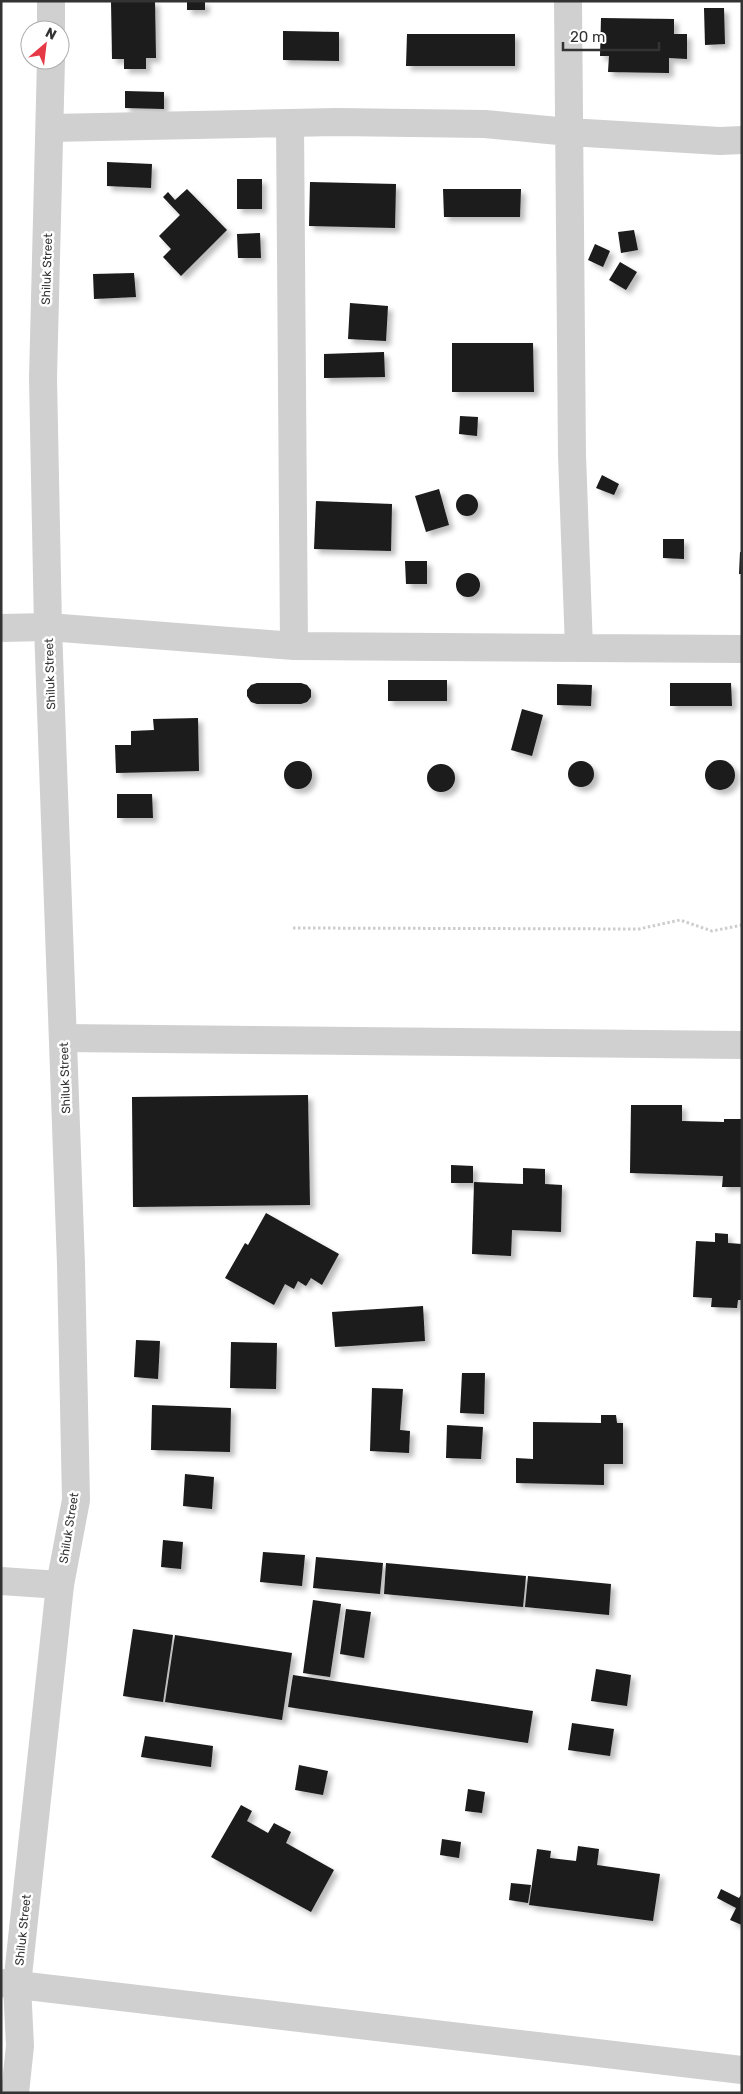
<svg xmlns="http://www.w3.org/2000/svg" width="743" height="2094" viewBox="0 0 743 2094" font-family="Rubik,sans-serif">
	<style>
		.building { fill: #1a1a1a; filter: url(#shadow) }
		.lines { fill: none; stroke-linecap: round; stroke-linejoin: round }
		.path { stroke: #cdcdcd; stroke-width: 3; stroke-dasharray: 2.5 2.5; stroke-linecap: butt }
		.minor { stroke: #d0d0d0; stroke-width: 28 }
		.tertiary { stroke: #d0d0d0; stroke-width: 28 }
		.labels { text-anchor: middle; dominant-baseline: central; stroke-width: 5; stroke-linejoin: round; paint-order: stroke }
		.street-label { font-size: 12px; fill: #333; stroke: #fff }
	</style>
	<defs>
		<filter id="shadow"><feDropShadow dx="4.5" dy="4.5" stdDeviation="2.5" flood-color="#0004"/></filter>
	</defs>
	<rect width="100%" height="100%" fill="#fff"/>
	<path class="building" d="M111,1h44l1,57h-10v11h-22v-10h-12z
		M187,1h18v9h-18z
		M704,8h20l1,36 -20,1z
		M601,18l73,1v15h13v25l-18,-1v15l-61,-1 1,-16h-9z
		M283,31l56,1v29l-56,-1z
		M407,34h108v32h-109z
		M125,91l39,1v17l-39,-1z
		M107,162l45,2 -1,24 -44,-2z
		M237,179h25v30h-25z
		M310,182l86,2 -1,44 -86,-2z
		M187,189l40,41 -46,46 -18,-19 8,-8 -12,-13 21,-21 -17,-18 5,-5 7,8z
		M443,189h78l-1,28h-76z
		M634,230l4,20 -17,3 -3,-21z
		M260,233l1,25h-23l-1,-24z
		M595,244l15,7 -7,16 -15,-7z
		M620,262l17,10 -11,18 -17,-10z
		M134,273l2,24 -42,2 -1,-25z
		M350,303l38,3 -2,35 -38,-2z
		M452,343h81l1,49h-82z
		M384,352l1,25 -61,1v-24z
		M460,416l18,1 -1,19 -18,-2z
		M602,475l17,9 -5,11 -18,-7z
		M439,489l10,36 -23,7 -11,-36z
		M456 505a11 11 0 1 1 22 0a11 11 0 1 1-22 0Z
		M316,501l76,3 -1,47 -77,-2z
		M663,539h21v20l-21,-1z
		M740,552h2v22h-3z
		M405,561h22v23h-21z
		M456 585a12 12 0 1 1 24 0a12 12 0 1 1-24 0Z
		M388,680h59v21h-59z
		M257,683h44l6,2 4,5v7l-4,5 -6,2h-44l-6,-2 -4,-6v-6l4,-5z
		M670,683h61l1,23h-62z
		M557,684l35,1 -1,21 -34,-1z
		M522,709l21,6 -11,41 -21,-6z
		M198,718l1,53 -83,2 -1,-28h16v-14l23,-1 -1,-11z
		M705 775a15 15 0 1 1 30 0a15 15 0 1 1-30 0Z
		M284 775a14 14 0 1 1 28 0a14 14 0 1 1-28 0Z
		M568 774a13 13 0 1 1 26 0a13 13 0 1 1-26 0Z
		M427 778a14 14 0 1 1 28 0a14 14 0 1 1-28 0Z
		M117,794h35l1,24h-36z
		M308,1095l2,110 -177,2 -1,-110z
		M631,1105h51v16l42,1v-3h18v68h-20l1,-11 -93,-3z
		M451,1165l22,1v17h-22z
		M523,1168l22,1v15l17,1 -1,47 -49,-2 -1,26 -39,-2 2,-72 49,2z
		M266,1213l73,41 -17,31 -11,-7 -5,8 -8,-5 -4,8 -9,-5 -11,21 -49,-27 20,-35 3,2z
		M715,1233l13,1v9l14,1v56h-4l-1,8 -26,-1 1,-9 -19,-1 3,-56 19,1z
		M423,1306l2,35 -90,6 -3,-35z
		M136,1340l24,1 -2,38 -24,-2z
		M231,1342l46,1 -1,46 -46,-1z
		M462,1373h23l-1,41 -24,-1z
		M372,1388l31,1 -3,41 10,1 -1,22 -39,-2z
		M152,1405l79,3 -1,44 -79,-2z
		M601,1415h15l1,8h6v41h-19v21l-88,-2v-25l17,1v-37l68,1z
		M447,1425l36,2 -2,32 -35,-1z
		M185,1474l29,3 -2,32 -29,-3z
		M163,1540l20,2 -2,27 -20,-2z
		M263,1552l42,3 -3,31 -42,-4z
		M316,1557l67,6 -3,31 -67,-6z
		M386,1563l140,13 -3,31 -139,-13z
		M528,1576l83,8 -2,31 -84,-8z
		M313,1600l28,4 -11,73 -27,-4z
		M346,1609l25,3 -7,46 -24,-4z
		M133,1629l40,6 -10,67 -40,-6z
		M175,1635l117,18 -10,67 -117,-18z
		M596,1669l35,6 -4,31 -36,-5z
		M293,1675l240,36 -5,32 -240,-36z
		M572,1723l42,6 -4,27 -42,-6z
		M145,1736l68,10 -2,21 -70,-10z
		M299,1765l29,6 -5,24 -28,-5z
		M468,1789l17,3 -3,21 -17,-2z
		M241,1805l11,6 -5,10 21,12 6,-10 17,9 -5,11 48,27 -23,42 -100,-55z
		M442,1839l19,3 -2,16 -19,-3z
		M578,1846l21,3 -2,16 63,9 -7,47 -124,-16 8,-56 14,2 -1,7 26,3z
		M511,1883l20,2 -3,18 -19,-3z
		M721,1889l18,9 3,-5v32l-12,-5 6,-12 -19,-10z"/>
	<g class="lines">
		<path class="path" d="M293,928l346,1 41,-9 32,11 30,-6"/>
		<path class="minor" d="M568,1l4,454 7,193
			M290,124l4,522
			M51,128l285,-6 149,2 84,8 151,9 22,-1
			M1,628l47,-1 246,19 448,3
			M63,1038l679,7
			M1,1581l59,4
			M1,1983l741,87"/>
		<path class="tertiary" d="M51,30v-29
			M15,2093l5,-47 -3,-61 43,-400 16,-85 -5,-236 -23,-637 -5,-249 8,-318"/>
	</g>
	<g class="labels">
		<g class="street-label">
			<text transform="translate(47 269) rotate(-88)">Shiluk Street</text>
			<text transform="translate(50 674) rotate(-92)">Shiluk Street</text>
			<text transform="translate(65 1078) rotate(-92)">Shiluk Street</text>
			<text transform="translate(69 1528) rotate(-81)">Shiluk Street</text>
			<text transform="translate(23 1930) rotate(-84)">Shiluk Street</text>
		</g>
	</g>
	<rect width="743" height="2094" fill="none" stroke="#333333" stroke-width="5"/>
	<g transform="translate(45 45) rotate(28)"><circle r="24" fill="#ffffff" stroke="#adadad"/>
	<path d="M0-4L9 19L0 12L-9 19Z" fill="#e63946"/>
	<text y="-8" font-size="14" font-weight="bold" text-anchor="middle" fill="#333333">N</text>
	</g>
	<path d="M563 42v8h96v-8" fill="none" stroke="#333333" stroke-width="2.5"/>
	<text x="570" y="42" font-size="15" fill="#333333" stroke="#ffffff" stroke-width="4" paint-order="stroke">20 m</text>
</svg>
